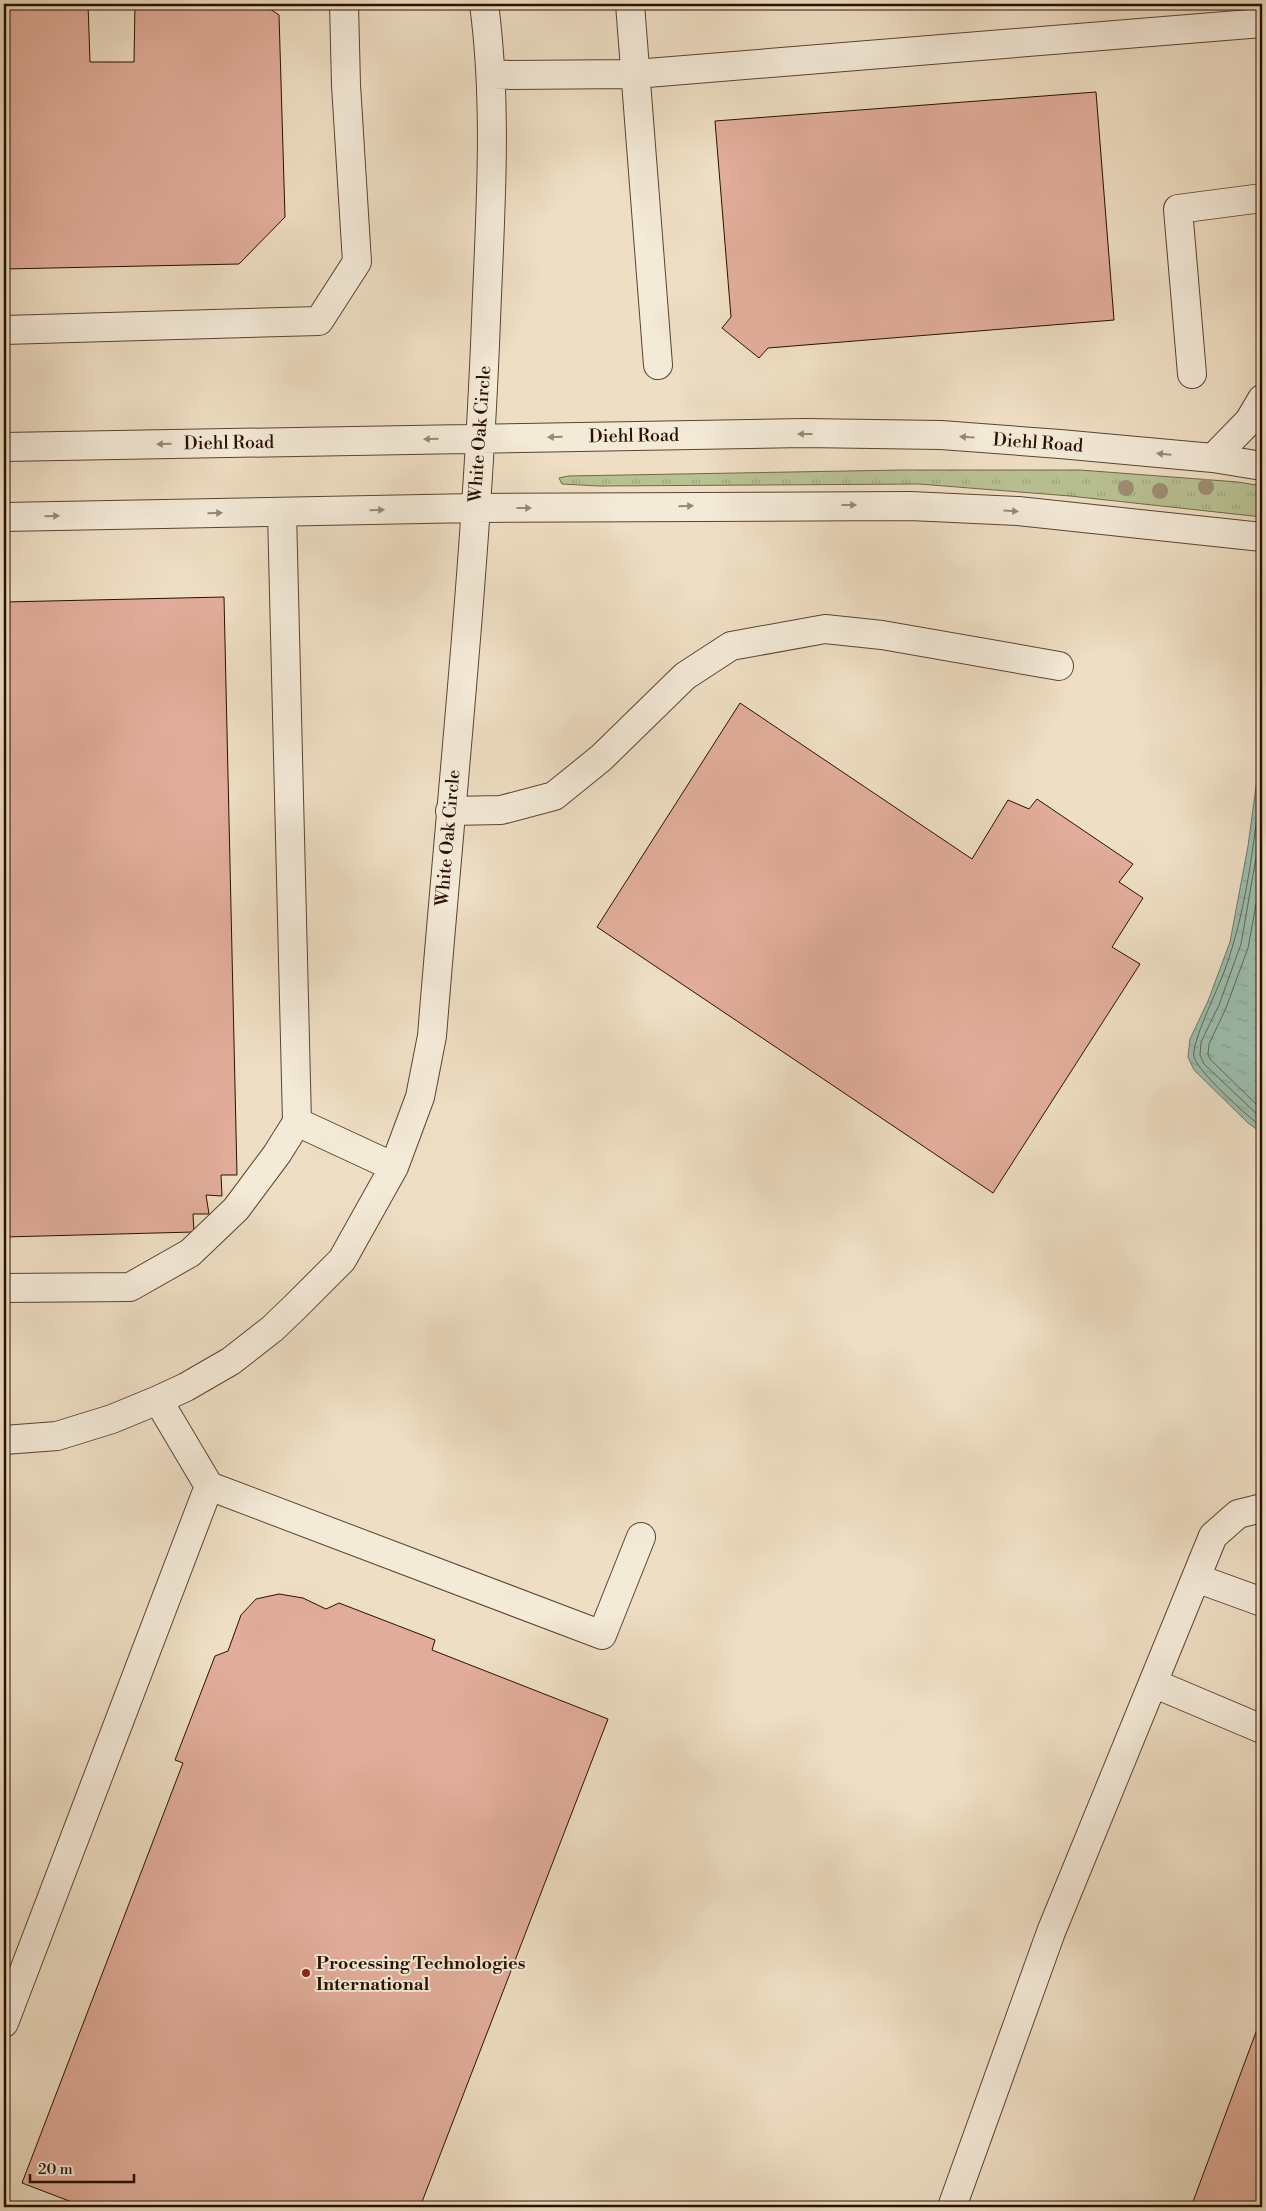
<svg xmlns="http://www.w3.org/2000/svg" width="1266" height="2211" viewBox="0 0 1266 2211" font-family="'Libre Bodoni',serif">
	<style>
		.grass { fill: url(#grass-tufts); stroke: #72684a }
		.water { fill: url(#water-ripples); stroke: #6e7868 }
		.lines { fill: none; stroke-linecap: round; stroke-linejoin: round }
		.shore { stroke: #626656; stroke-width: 1 }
		.building { fill: #e1ad9a; stroke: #2a1000 }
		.minor-casing { stroke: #5b4431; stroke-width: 30 }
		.minor { stroke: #f4ead8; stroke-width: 28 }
		.tree { fill: #9e8f74 }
		.oneway { fill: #987 }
		.poi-dot { fill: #8f2418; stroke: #f4ead8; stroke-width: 2 }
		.labels { text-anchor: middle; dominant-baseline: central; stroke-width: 4; stroke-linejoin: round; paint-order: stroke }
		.street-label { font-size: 18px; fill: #2a1000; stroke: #f4ead8 }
		.poi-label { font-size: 18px; font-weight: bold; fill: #2a1000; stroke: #f4ead8; text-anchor: start }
	</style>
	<defs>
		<pattern id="grass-tufts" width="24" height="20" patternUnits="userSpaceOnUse" patternTransform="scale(1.25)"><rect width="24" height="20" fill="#b9c193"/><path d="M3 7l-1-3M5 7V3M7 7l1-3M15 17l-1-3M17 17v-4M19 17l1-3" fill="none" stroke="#9fa57d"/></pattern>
		<pattern id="water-ripples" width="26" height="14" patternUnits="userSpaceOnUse" patternTransform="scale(1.25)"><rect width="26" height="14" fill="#9bbdad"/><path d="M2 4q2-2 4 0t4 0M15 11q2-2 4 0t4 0" fill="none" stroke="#86a193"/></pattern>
	</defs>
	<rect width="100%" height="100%" fill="#eedec3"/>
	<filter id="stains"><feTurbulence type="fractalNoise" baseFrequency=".004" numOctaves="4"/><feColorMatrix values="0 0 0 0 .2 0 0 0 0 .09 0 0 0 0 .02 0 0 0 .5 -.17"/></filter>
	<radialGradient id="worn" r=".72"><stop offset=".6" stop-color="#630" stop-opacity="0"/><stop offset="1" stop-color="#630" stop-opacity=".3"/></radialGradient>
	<path class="grass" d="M903,470h177l158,12 24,4v31l-192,-21 -151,-12 -320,2 -37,-2 -3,-6 9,-2z"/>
	<path class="water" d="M1262,733v400l-14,-10 -54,-53 -6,-13 2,-18 18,-38 22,-59 18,-96 13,-96 -2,-11z"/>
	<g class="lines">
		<path class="shore" d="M1262,775c-8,66 -15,135 -38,197 -6,17 -33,71 -30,85 4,15 54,60 68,70
			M1262,823l-21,121 -22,61 -18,37 -1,13 4,9 58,55
			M1262,871l-14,77 -22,60 -17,36 -1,10 2,5 52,51"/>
	</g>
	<path class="building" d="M4,4h84l2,58h44l1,-58h128l16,11 6,202 -46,47 -235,5z
		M1096,92l18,228 -346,28 -9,10 -37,-30 9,-11 -16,-196z
		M224,597l13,578h-16l1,21 -16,-1 3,19h-16l1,18 -190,5v-635z
		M740,703l232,156 36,-59 21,9 8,-10 96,65 -14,18 24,16 -31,49 28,17 -147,229 -396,-266z
		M279,1594l24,4 23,11 13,-6 96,37 -3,10 176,69 -188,488h-335l-63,-24 161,-420 -8,-3 40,-104 13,-5 13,-36 15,-16z
		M1262,2016v191h-71z"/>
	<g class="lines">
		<g class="minor-casing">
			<path id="minor" d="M630,4l28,361
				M491,75l144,-1 627,-51
				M4,330l315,-9 38,-59 -11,-177 -2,-81
				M1192,374l-14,-165 84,-11
				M4,447l801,-14 136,2 119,9 153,14 49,8
				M1213,458l36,-37 13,-22
				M4,517l471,-9 435,-2 108,5 244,26
				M450,811l51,-1 53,-14 47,-38 84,-82 46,-30 94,-17 57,6 177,31
				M297,1122l97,45
				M4,1288l126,-1 60,-34 46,-44 41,-55 20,-32 -15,-610
				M4,1440l53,-4 55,-17 46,-19 28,-13 45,-26 41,-32 22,-21 48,-48 52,-93 26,-70 12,-61c19,-238 45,-477 54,-716 4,-105 12,-211 -2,-316
				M209,1486l393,149 39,-98
				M1196,1578l66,24
				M1153,1683l109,46
				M4,2023l205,-537 -51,-86
				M952,2207l99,-275 162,-396 25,-22 24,-6"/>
		</g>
		<use href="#minor" class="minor"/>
	</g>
	<g class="tree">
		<circle cx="1206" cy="487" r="8"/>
		<circle cx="1126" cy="488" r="8"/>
		<circle cx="1160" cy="491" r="8"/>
	</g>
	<defs><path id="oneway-solid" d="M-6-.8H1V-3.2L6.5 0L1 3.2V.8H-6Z" transform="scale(1.25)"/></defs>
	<g class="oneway">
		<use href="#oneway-solid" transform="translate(805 434) rotate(180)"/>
		<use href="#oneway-solid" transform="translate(555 437) rotate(179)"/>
		<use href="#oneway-solid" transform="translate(967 437) rotate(-176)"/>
		<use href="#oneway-solid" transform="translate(431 439) rotate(179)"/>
		<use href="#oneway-solid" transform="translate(164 444) rotate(179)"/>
		<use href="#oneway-solid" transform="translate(1164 454) rotate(-175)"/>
		<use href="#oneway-solid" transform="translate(849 505)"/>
		<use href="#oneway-solid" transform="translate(686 506) rotate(-1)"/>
		<use href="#oneway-solid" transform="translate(524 508)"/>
		<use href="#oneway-solid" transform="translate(377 510) rotate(-1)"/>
		<use href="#oneway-solid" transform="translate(1011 511) rotate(3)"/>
		<use href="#oneway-solid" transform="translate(215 513) rotate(-1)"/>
		<use href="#oneway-solid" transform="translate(52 516) rotate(-1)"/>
	</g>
	<circle class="poi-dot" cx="306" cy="1973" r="5"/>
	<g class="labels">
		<g class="street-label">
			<text transform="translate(480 434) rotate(-86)">White Oak Circle</text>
			<text transform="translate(634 436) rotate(-1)">Diehl Road</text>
			<text transform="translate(229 443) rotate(-1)">Diehl Road</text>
			<text transform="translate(1038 443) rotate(4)">Diehl Road</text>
			<text transform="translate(448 838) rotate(-85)">White Oak Circle</text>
		</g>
		<g class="poi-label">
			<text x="316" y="1963">Processing Technologies<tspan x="316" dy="21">International</tspan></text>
		</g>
	</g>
	<rect width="1266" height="2211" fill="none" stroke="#eedec3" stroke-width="20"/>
	<rect x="5" y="5" width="1256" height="2201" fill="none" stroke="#2a1000" stroke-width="2.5"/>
	<rect x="10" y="10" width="1246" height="2191" fill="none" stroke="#2a1000"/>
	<path d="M30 2174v8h104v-8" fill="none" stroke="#2a1000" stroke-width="2.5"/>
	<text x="38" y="2174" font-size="15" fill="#2a1000" stroke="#f4ead8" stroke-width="4" paint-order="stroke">20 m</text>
	<rect width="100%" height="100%" filter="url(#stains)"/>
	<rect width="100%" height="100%" fill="url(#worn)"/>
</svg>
